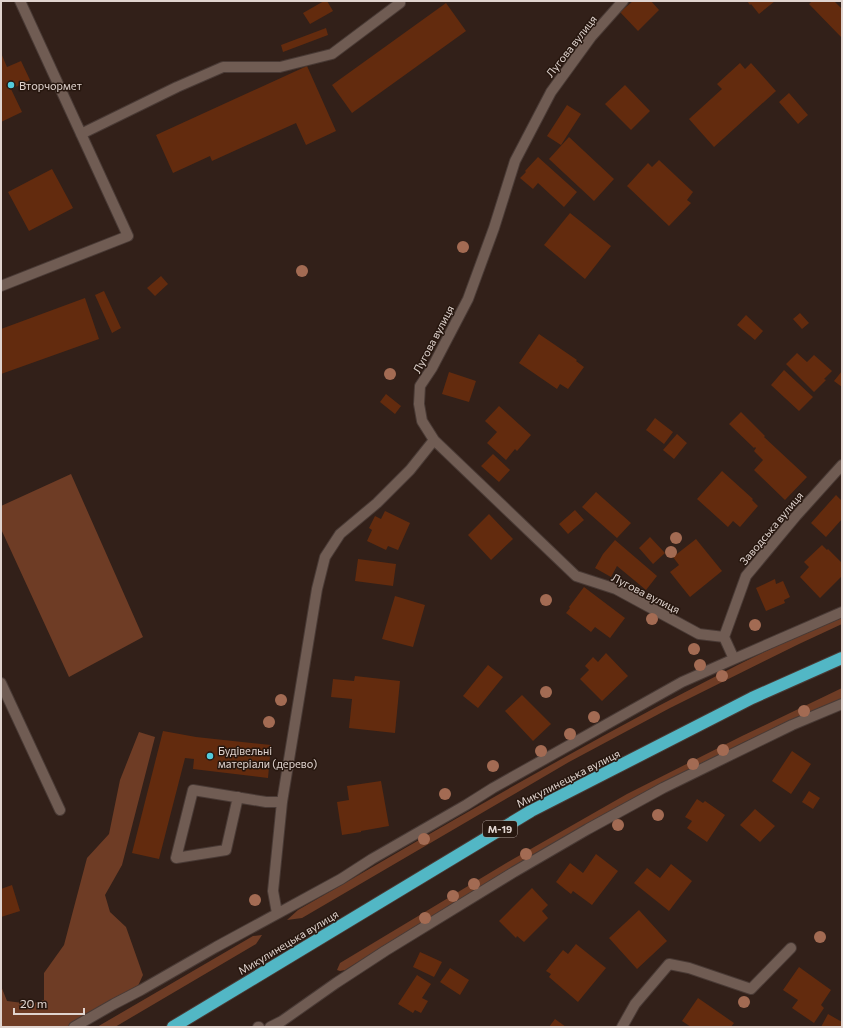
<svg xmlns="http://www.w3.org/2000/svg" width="843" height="1028" viewBox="0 0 843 1028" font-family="Commissioner,sans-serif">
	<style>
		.green { fill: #6e3c25 }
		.building { fill: #632b0e }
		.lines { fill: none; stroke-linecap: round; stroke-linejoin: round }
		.minor-casing { stroke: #493a35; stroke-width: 12 }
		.highway-casing { stroke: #493a35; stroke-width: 14 }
		.minor { stroke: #705c53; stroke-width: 10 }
		.highway { stroke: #52b7c5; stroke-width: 12 }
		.tree { fill: #a36b53 }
		.poi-dot { fill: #53cbdb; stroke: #27170f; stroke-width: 1.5 }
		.labels { text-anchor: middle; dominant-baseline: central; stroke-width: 3; stroke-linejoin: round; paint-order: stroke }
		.shield { fill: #27170f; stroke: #a89b95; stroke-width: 1 }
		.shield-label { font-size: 10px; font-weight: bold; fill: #e0d4cf }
		.street-label { font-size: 11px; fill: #e0d4cf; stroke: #27170f }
		.poi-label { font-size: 11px; fill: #e0d4cf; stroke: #27170f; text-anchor: start }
	</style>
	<rect width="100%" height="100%" fill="#322019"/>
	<path class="green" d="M71,474l72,163 -74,40 -68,-148v-23z
		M842,615v9l-43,20 -129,64 -101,54 -267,156 -15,2 11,-10c179,-103 356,-209 544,-295z
		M842,688v12l-98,42 -114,59 -119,67 -166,102 -5,1 -3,-1 3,-7 168,-101 119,-68 115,-58z
		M139,732l16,5 -33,128 -17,30 5,17 16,15 17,48 -6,13 -54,39h-82v-41l6,15 24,3 13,-4v-27l20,-28 23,-87 22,-24 11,-54z
		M262,935l-6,9 -141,83h-18l156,-91z"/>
	<path class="building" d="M324,1h3l6,10 -23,13 -7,-11z
		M633,1h18l8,9 -21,21 -18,-19z
		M747,1h28l-16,13 -8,-10 -1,1z
		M812,1h22l8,8v29l-33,-34z
		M446,3l20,28 -114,82 -20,-28z
		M326,28l2,7 -45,17 -2,-7z
		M1,53l6,14 14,-6 9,19 -19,9 11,23 -21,10z
		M740,63l5,6 6,-6 25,28 -62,56 -25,-28 33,-30 -5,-5z
		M307,66l29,65 -30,14 -10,-22 -84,38 -2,-5 -37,17 -17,-38z
		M625,85l25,26 -19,19 -26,-26z
		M789,93l19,22 -10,9 -19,-22z
		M567,105l14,9 -20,31 -14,-9z
		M569,137l45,42 -20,22 -45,-42z
		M538,157l39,35 -13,15 -26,-24 -5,6 -13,-11 6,-6 -1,-1z
		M659,160l34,32 -6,8 4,3 -22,23 -42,-40 21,-23 4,4z
		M52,169l21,39 -44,23 -21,-39z
		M570,213l41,33 -26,33 -41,-34z
		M161,276l7,8 -13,12 -8,-8z
		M104,291l17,37 -9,5 -17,-38z
		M85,298l14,41 -98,35v-45z
		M800,313l9,10 -7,6 -9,-10z
		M746,315l17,16 -8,9 -18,-15z
		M539,334l38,26 -1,1 8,6 -16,22 -8,-5 -3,5 -38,-26z
		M797,353l10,9 7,-7 18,16 -8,8 2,1 -12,12 -28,-28z
		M784,370l29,27 -14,14 -28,-26z
		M842,371v16l-8,-6z
		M449,372l27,9 -7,21 -27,-8z
		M386,394l15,12 -6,8 -15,-12z
		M499,406l32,29 -14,16 -2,-2 -9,11 -19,-17 10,-11 -12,-11z
		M741,412l24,24 -1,1 43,40 -22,23 -31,-30 9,-10 -9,-9 2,-3 -1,-1 -1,1 -25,-24z
		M655,418l18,14 -9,12 -18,-14z
		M677,434l10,9 -13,16 -11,-9z
		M493,454l17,16 -11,12 -18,-16z
		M722,471l31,28 -1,1 6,6 -18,21 -7,-6 -5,6 -31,-28z
		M596,492l35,31 -14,15 -35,-31z
		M836,495l6,6v18l-16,18 -15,-14z
		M575,510l9,10 -16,14 -9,-10z
		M385,511l25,12 -12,27 -10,-4 -2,4 -19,-9 5,-11 -3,-2 6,-12 6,3z
		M489,514l24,25 -22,21 -23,-25z
		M650,537l15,16 -12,11 -14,-16z
		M696,539l26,32 -32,26 -20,-25 9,-7 -6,-8z
		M615,540l42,36 -11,14 -29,-24 -6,11 -16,-9 8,-14z
		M822,545l5,5 1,-1 14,14v13l-22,22 -20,-21 9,-10 -5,-5z
		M358,559l38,5 -3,22 -38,-5z
		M775,579l1,5 7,-3 7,16 -6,3 1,3 -19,8 -10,-23z
		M584,587l41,31 -15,20 -15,-11 -4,5 -25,-19 4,-5 -1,-1z
		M395,596l30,9 -12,42 -31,-8z
		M606,653l22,23 -26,25 -22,-22 9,-9 -4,-4 8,-9 5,5z
		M488,665l15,12 -25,31 -15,-12z
		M355,676l45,5 -5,52 -46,-5 3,-29 -21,-2 2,-18 21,2z
		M522,695l29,29 -18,17 -28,-30z
		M163,731l33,6 75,8 -3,33 -75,-9 1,-10 -9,-1 -26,101 -27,-6z
		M792,751l19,13 -20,30 -19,-13z
		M381,781l8,45 -28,5v1l-19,3 -5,-33 12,-2 -2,-14z
		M809,791l11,7 -7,11 -11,-7z
		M697,799l6,4 2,-2 20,14 -18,27 -20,-14 5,-7 -7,-4z
		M755,809l20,17 -15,16 -20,-17z
		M596,854l22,17 -26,34 -19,-14 -2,3 -15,-12 14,-19 13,10z
		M671,864l21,17 -23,30 -35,-28 13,-15 13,10z
		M12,885l8,26 -19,6v-28z
		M532,888l16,17 -6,6 6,7 -24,24 -7,-6 -1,2 -17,-17z
		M639,910l28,31 -30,28 -28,-31z
		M576,944l30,24 -28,34 -29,-25 2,-3 -5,-3 17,-21 5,4z
		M420,952l22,10 -8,15 -21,-10z
		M799,967l32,23 -10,15 3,3 -10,15 -22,-15 6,-8 -15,-10z
		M450,968l19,12 -9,15 -20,-13z
		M417,975l14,9 -9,14 6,3 -7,12 -6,-3 -2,3 -15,-9z
		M698,998l36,25 -3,4h-40l-9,-6z
		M828,1014l14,8v5h-21z
		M555,1019l11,8h-17z"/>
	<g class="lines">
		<g class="minor-casing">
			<path id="minor" d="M623,1l-32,36 -40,55 -36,69 -21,67 -26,71 -36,69 -12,18 -1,18 3,17 12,19 142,136 40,13 83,45 25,3
				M81,134l96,-47 46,-20h57l52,-13 68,-51 -1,-2
				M1,286l127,-50 -108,-235
				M724,637l22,-61 50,-60 46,-51
				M724,637l10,22 108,-47
				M1,683l59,127
				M238,797l-12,53 -50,8 17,-68 73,12h16
				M277,913l-4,-22 9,-89 35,-213 8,-32 15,-23 37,-31 33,-33 24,-30
				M74,1027l40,-23 27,-14 75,-43 125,-68 31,-20 94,-54 27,-17 189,-106 52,-23
				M258,1027h1
				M270,1027l12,-6 54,-38 49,-32 129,-79 74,-43 75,-41 49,-24 80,-39 50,-21
				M622,1027l13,-23 34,-40 20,4 62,21 40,-41"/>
		</g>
		<g class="highway-casing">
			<path id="highway" d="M173,1027l358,-216 221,-113 90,-40"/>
		</g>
		<use href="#minor" class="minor"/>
		<use href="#highway" class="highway"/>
	</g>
	<g class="tree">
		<circle cx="463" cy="247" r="6"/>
		<circle cx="302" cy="271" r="6"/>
		<circle cx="390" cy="374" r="6"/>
		<circle cx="676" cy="538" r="6"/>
		<circle cx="671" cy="552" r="6"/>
		<circle cx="546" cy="600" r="6"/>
		<circle cx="652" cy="619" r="6"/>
		<circle cx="755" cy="625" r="6"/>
		<circle cx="694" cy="649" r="6"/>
		<circle cx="700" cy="665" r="6"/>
		<circle cx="722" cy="676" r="6"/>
		<circle cx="546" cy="692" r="6"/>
		<circle cx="281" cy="700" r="6"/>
		<circle cx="804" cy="711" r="6"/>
		<circle cx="594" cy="717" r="6"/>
		<circle cx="269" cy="722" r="6"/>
		<circle cx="570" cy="734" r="6"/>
		<circle cx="723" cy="750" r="6"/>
		<circle cx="541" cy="751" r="6"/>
		<circle cx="693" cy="764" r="6"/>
		<circle cx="493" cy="766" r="6"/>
		<circle cx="445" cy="794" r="6"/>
		<circle cx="658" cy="815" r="6"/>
		<circle cx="618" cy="825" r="6"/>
		<circle cx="424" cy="839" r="6"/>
		<circle cx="526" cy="854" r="6"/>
		<circle cx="474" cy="884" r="6"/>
		<circle cx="453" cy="896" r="6"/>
		<circle cx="255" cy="900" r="6"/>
		<circle cx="425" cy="918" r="6"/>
		<circle cx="820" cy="937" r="6"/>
		<circle cx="744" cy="1002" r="6"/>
	</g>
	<g class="poi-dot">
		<circle cx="11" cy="85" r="4"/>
		<circle cx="210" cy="756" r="4"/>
	</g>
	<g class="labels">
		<rect class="shield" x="483" y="821" width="34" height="16" rx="3"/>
		<g class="shield-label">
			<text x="500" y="829">М-19</text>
		</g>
		<g class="street-label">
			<text transform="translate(571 46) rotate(-52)">Лугова вулиця</text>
			<text transform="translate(433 339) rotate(-62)">Лугова вулиця</text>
			<text transform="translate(771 528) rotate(-50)">Заводська вулиця</text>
			<text transform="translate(646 593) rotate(27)">Лугова вулиця</text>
			<text transform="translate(568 778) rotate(-27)">Микулинецька вулиця</text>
			<text transform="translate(288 942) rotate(-31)">Микулинецька вулиця</text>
		</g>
		<g class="poi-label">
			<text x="19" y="85">Вторчормет</text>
			<text x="218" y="750">Будівельні<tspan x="218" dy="13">матеріали (дерево)</tspan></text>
		</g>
	</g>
	<rect width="843" height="1028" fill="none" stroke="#e0d4cf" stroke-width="4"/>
	<path d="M14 1008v6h70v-6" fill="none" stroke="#e0d4cf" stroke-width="2"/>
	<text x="20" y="1008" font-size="12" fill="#e0d4cf" stroke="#27170f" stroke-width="3" paint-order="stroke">20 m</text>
</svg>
